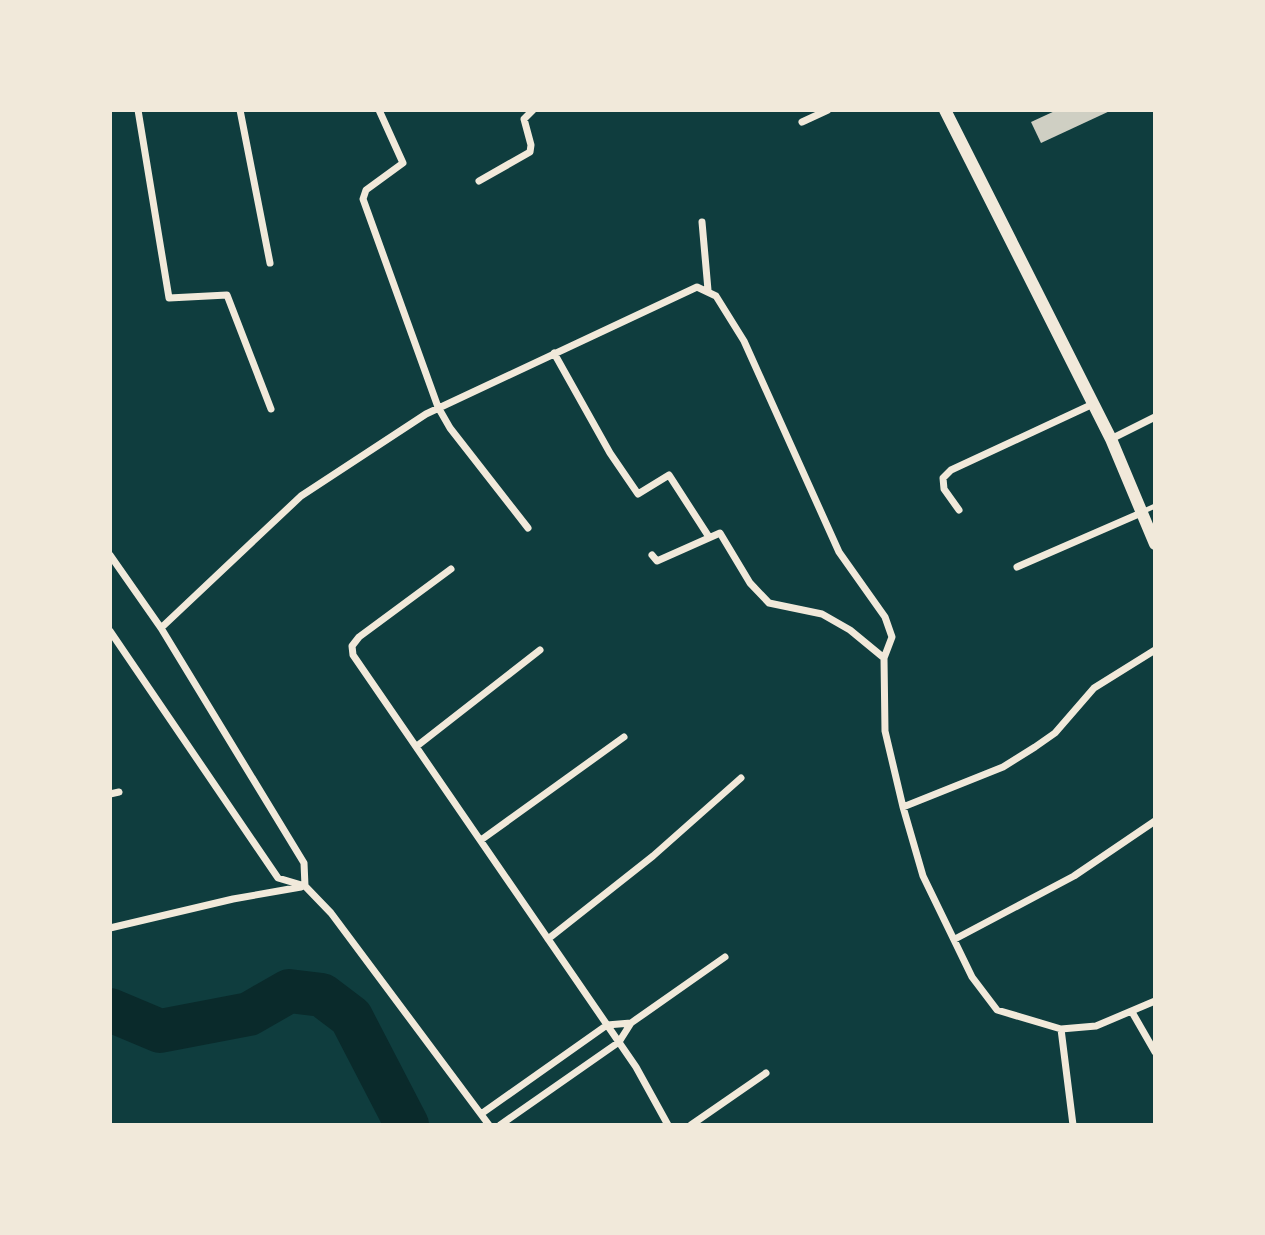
<svg xmlns="http://www.w3.org/2000/svg" width="1265" height="1235" viewBox="0 0 1265 1235" font-family="'Roboto Condensed',sans-serif">
	<style>
		.lines { fill: none; stroke-linecap: round; stroke-linejoin: round }
		.river { stroke: #0a2a2b; stroke-width: 44 }
		.building { fill: #cfcfc3 }
		.service { stroke: #f1e9da; stroke-width: 5 }
		.minor { stroke: #f1e9da; stroke-width: 7 }
		.tertiary { stroke: #f1e9da; stroke-width: 12 }
	</style>
	<rect width="100%" height="100%" fill="#0f3d3e"/>
	<g class="lines">
		<path class="river" d="M110,1010l50,21 89,-17 40,-23 33,4 29,22 56,108"/>
	</g>
	<path class="building" d="M1057,110h55l-71,33 -10,-21z"/>
	<g class="lines">
		<path class="service" d="M1144,511l11,-5"/>
		<path class="minor" d="M138,110l31,188 58,-3 44,114
			M240,110l30,153
			M379,110l24,53 -37,27 -3,9 75,208 12,21 78,100
			M802,122l26,-12
			M479,181l51,-29 1,-7 -7,-26 9,-9
			M702,222l6,68
			M554,353l56,100 28,41 31,-19 40,62
			M1111,439l44,-22
			M959,510l-15,-21 -1,-11 8,-8 142,-66
			M110,555l51,73 143,235 1,23
			M652,555l5,6 63,-28 30,50 19,20 53,11 28,16 34,28
			M1017,567l124,-54
			M451,569l-92,68 -7,9 1,9 283,412 32,58
			M161,628l140,-132 125,-82 271,-127 19,9 28,45 95,211 46,65 7,20 -8,21 1,73 18,76 20,69 49,101 25,33 64,19 35,-3 59,-25
			M110,631l168,247 27,8 26,27 158,212
			M417,746l123,-96
			M110,794l9,-2
			M903,807l100,-40 32,-20 20,-14 39,-45 61,-38
			M481,840l143,-103
			M110,928l123,-29 68,-12
			M548,939l105,-83 88,-78
			M955,939l119,-63 81,-55
			M1132,1012l23,40
			M1061,1029l12,96
			M481,1114l126,-89 24,-2
			M500,1125l119,-83 12,-19 94,-66
			M691,1125l75,-52"/>
		<path class="tertiary" d="M945,110l166,329 44,105"/>
	</g>
	<rect width="1265" height="1235" fill="none" stroke="#f1e9da" stroke-width="224"/>
</svg>
